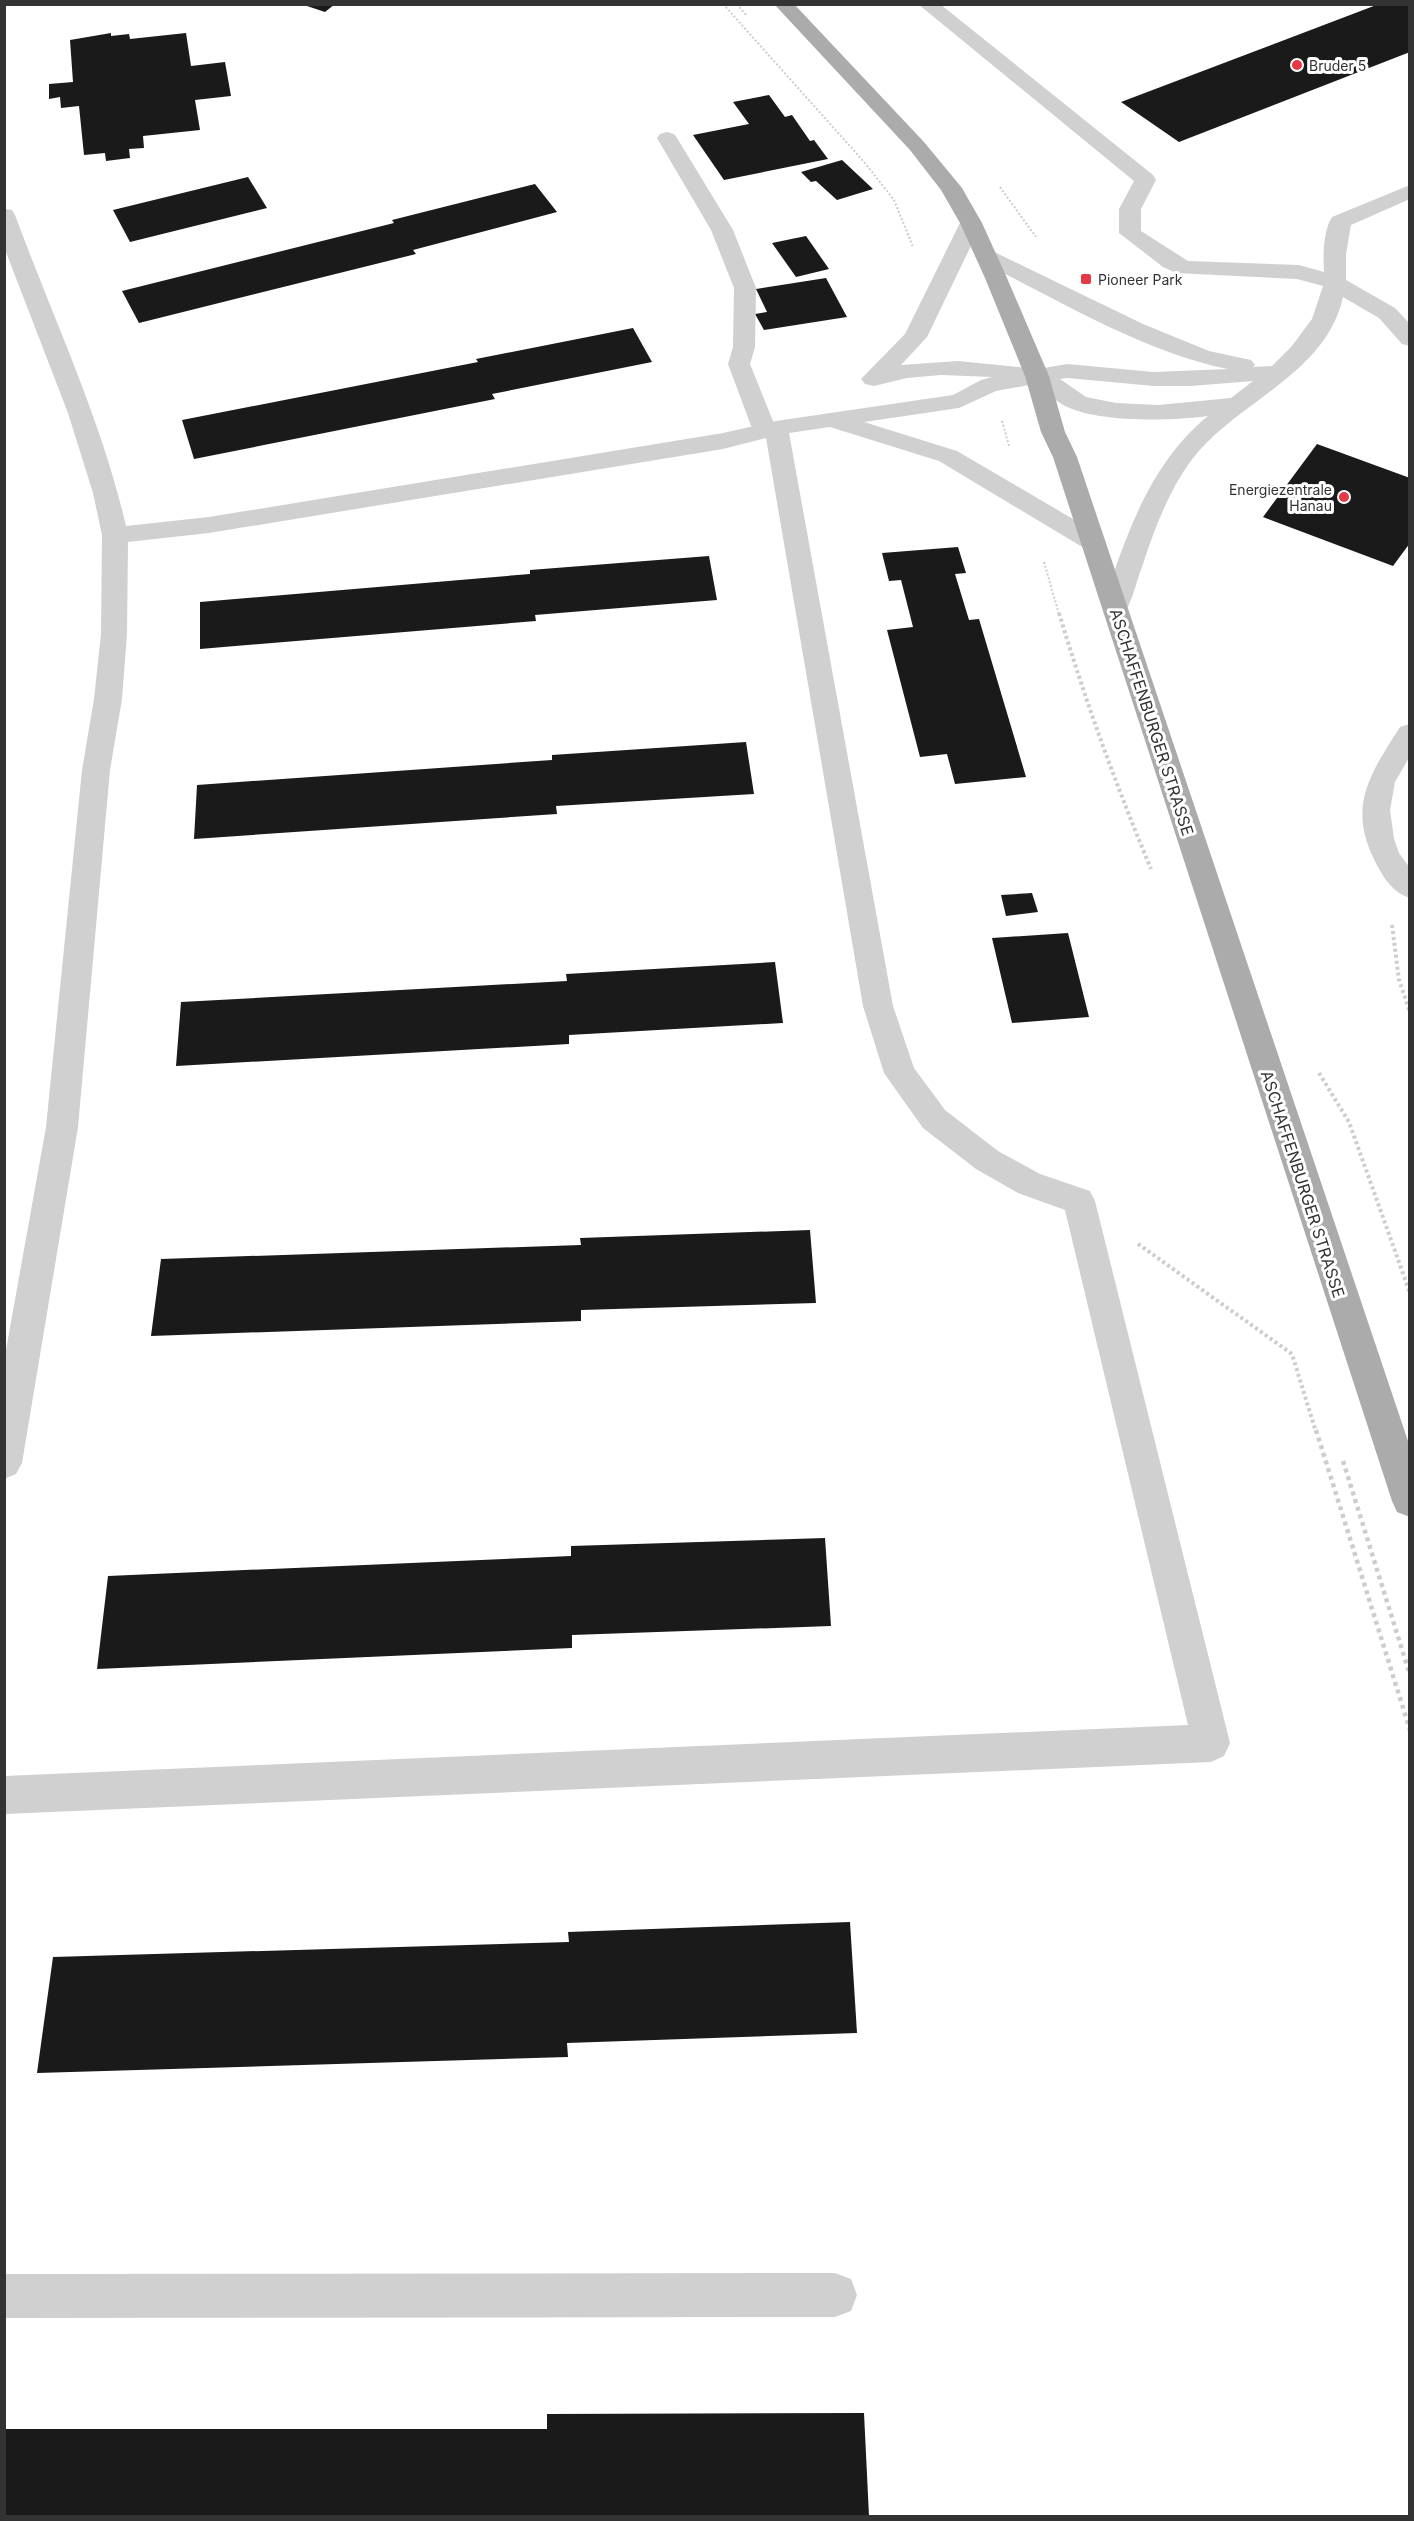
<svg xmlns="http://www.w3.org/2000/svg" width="1414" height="2521" viewBox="0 0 1414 2521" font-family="Inter,sans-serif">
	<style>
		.building { fill: #1a1a1a }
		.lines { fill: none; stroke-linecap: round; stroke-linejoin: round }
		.path-far2 { stroke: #cdcdcd; stroke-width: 2; stroke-dasharray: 2 2; stroke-linecap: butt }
		.path-far1 { stroke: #cdcdcd; stroke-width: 4; stroke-dasharray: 3 3; stroke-linecap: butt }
		.path { stroke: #cdcdcd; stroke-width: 4.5; stroke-dasharray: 4 4; stroke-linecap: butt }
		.lane { fill: #d0d0d0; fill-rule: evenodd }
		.street { fill: #d0d0d0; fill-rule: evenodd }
		.primary { fill: #ababab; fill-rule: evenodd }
		.poi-dot { fill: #e63946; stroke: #fff; stroke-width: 2 }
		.labels { text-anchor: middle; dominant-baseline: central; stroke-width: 6; stroke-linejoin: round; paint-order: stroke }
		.far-poi-label { font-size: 14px; fill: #333; stroke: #fff; text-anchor: start }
		.street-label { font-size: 16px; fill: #333; stroke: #fff }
	</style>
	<rect width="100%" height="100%" fill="#fff"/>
	<path class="building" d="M301,4h34l-10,8z
		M1379,4h31v48l-231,90 -58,-40z
		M111,33v3l18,-2 1,5 56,-6 5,33 34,-4 6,34 -36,4 5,30 -57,6 1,12 -15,1 1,9 -24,3 -1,-8 -21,2 -5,-49 -18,2 -1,-11 -11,2v-15l24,-2 -3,-42z
		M769,95l16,22 7,-2 18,26 4,-1 14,19 -104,21 -31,-45 56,-11 -16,-22z
		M842,160l31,29 -36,11 -21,-19 -5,1 -10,-10z
		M248,177l19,31 -137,34 -17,-32z
		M535,184l22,28 -144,38 3,4 -277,69 -17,-32 272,-68 -2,-3z
		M806,236l23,33 -33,8 -24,-34z
		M826,278l21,39 -83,13 -9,-16 12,-2 -11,-23z
		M633,328l19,34 -160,32 3,5 -301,60 -12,-39 296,-58 -2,-3z
		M1317,444l93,34v65l-17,23 -130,-49z
		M958,547l8,26 -11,1 14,46 10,-1 47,158 -71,7 -8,-30 -27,3 -33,-127 26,-3 -12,-47 -12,1 -7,-28z
		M709,556l8,44 -182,15 1,6 -336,28v-47l330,-28v-4z
		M746,742l8,52 -198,12 1,8 -363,25 3,-54 355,-25v-5z
		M1032,893l6,19 -32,4 -5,-21z
		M1068,933l21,84 -77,6 -20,-85z
		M775,962l8,61 -214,12v9l-393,22 5,-64 386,-21 -1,-7z
		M810,1230l6,73 -235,7v11l-430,15 10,-77 420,-14 -1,-7z
		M825,1538l6,88 -259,9v13l-475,21 11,-93 463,-20v-10z
		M850,1922l7,111 -290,10 1,14 -531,16 16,-116 516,-15 -1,-10z
		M864,2413l5,103h-865v-87h543v-15z"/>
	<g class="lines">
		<path class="path-far2" d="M723,4l142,159 29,37 19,47
			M737,4l9,11
			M1000,187l36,50
			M1002,421l7,25
			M1044,562l15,52"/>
		<path class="path-far1" d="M1059,613c26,87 57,172 92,256
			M1392,925l7,55 11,32
			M1319,1073l30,49 61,171
			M1138,1244l154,110 24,78"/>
		<path class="path" d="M1316,1430l94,300
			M1343,1461l67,214"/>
		<path class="lane" d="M667,132l7,2 3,4 56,92 23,58 -1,59 -5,17 27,67 -4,5 -8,2 -8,-2 -4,-5 -25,-67 5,-17 1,-59 -23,-58 -54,-92 3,-4z"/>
		<path class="street" d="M918,4h22l213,171 3,5 -15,29v22l47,30 111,4 25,7c-1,-16 -1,-41 8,-55l78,-32v14l-59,26 -5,29v26l49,28 15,16v22l-8,-2 -23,-26 -36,-21c-16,74 -100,103 -145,155 -27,32 -43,75 -56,115 -6,15 -9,33 -18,47l-9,3 -9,-3 -4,-6c23,-70 47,-144 106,-192 -38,5 -108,7 -143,-10 -11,-6 -20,-15 -30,-22l-39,7 -37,17 -95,14 93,29 145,85 4,6 -4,6 -9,2 -9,-2 -145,-87 -109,-34 -41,6 104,573 21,62 31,42 53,41 42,23 50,17 5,10 135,542 -6,13 -13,6 -1207,52v-38l1184,-51 -123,-515 -47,-17 -42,-24 -53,-41 -39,-55 -21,-67 -97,-568 -43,11 -514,84 -81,9 -1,92 -5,65 -12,71 -32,357 -56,336 -6,11 -12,5v-118l42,-234 36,-357 12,-71 7,-65 1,-99 -9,-42 -25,-80 -64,-166v-38l8,1 3,5c38,103 86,203 111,311l83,-9 514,-84 53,-12 177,-26 28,-15 11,-3 -51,-2 -34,3 -33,8 -9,-2 -4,-5 44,-45 55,-111 3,-5 8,-2 8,2 3,5 -55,114 -26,28 57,-4 80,8 29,-5 87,8 74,-3c-85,-17 -173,-71 -250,-109l-3,-5 3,-5 8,-2 157,76 66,27 42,9 4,5 -2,2 19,-1 20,-20 20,-27 11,-33 -26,-7 -121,-6 -13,-6 -44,-34v-24l15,-28zM1067,378l87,8h37l62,-5 -22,17 -73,7 -42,-2 -30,-6 -26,-18z
			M1410,724v32l-15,26 -5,28 4,29 5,14 11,15v30c-16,-5 -25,-18 -32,-31 -32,-58 -10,-90 22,-140z
			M835,2273l16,6 6,16 -6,16 -16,6 -831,1v-44z"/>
		<path class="primary" d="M774,4h20l130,138 38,46 20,35 25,55 42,98 16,56 12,25 333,990v70l-13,-5 -5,-11 -339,-1044 -12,-25 -16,-56 -40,-98 -25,-55 -19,-33 -31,-40z"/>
	</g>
	<g class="poi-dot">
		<circle cx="1297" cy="65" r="6"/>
		<rect x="1080" y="273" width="12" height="12" rx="3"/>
		<circle cx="1344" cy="497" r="6"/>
	</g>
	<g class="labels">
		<g class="far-poi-label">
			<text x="1309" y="65">Bruder 5</text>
			<text x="1098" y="279">Pioneer Park</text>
			<text x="1332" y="489" text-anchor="end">Energiezentrale<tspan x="1332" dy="16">Hanau</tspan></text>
		</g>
		<g class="street-label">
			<text transform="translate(1152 722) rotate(72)">ASCHAFFENBURGER STRASSE</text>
			<text transform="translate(1303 1184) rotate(72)">ASCHAFFENBURGER STRASSE</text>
		</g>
	</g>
	<rect width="1414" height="2521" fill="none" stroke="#333333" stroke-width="12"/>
</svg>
